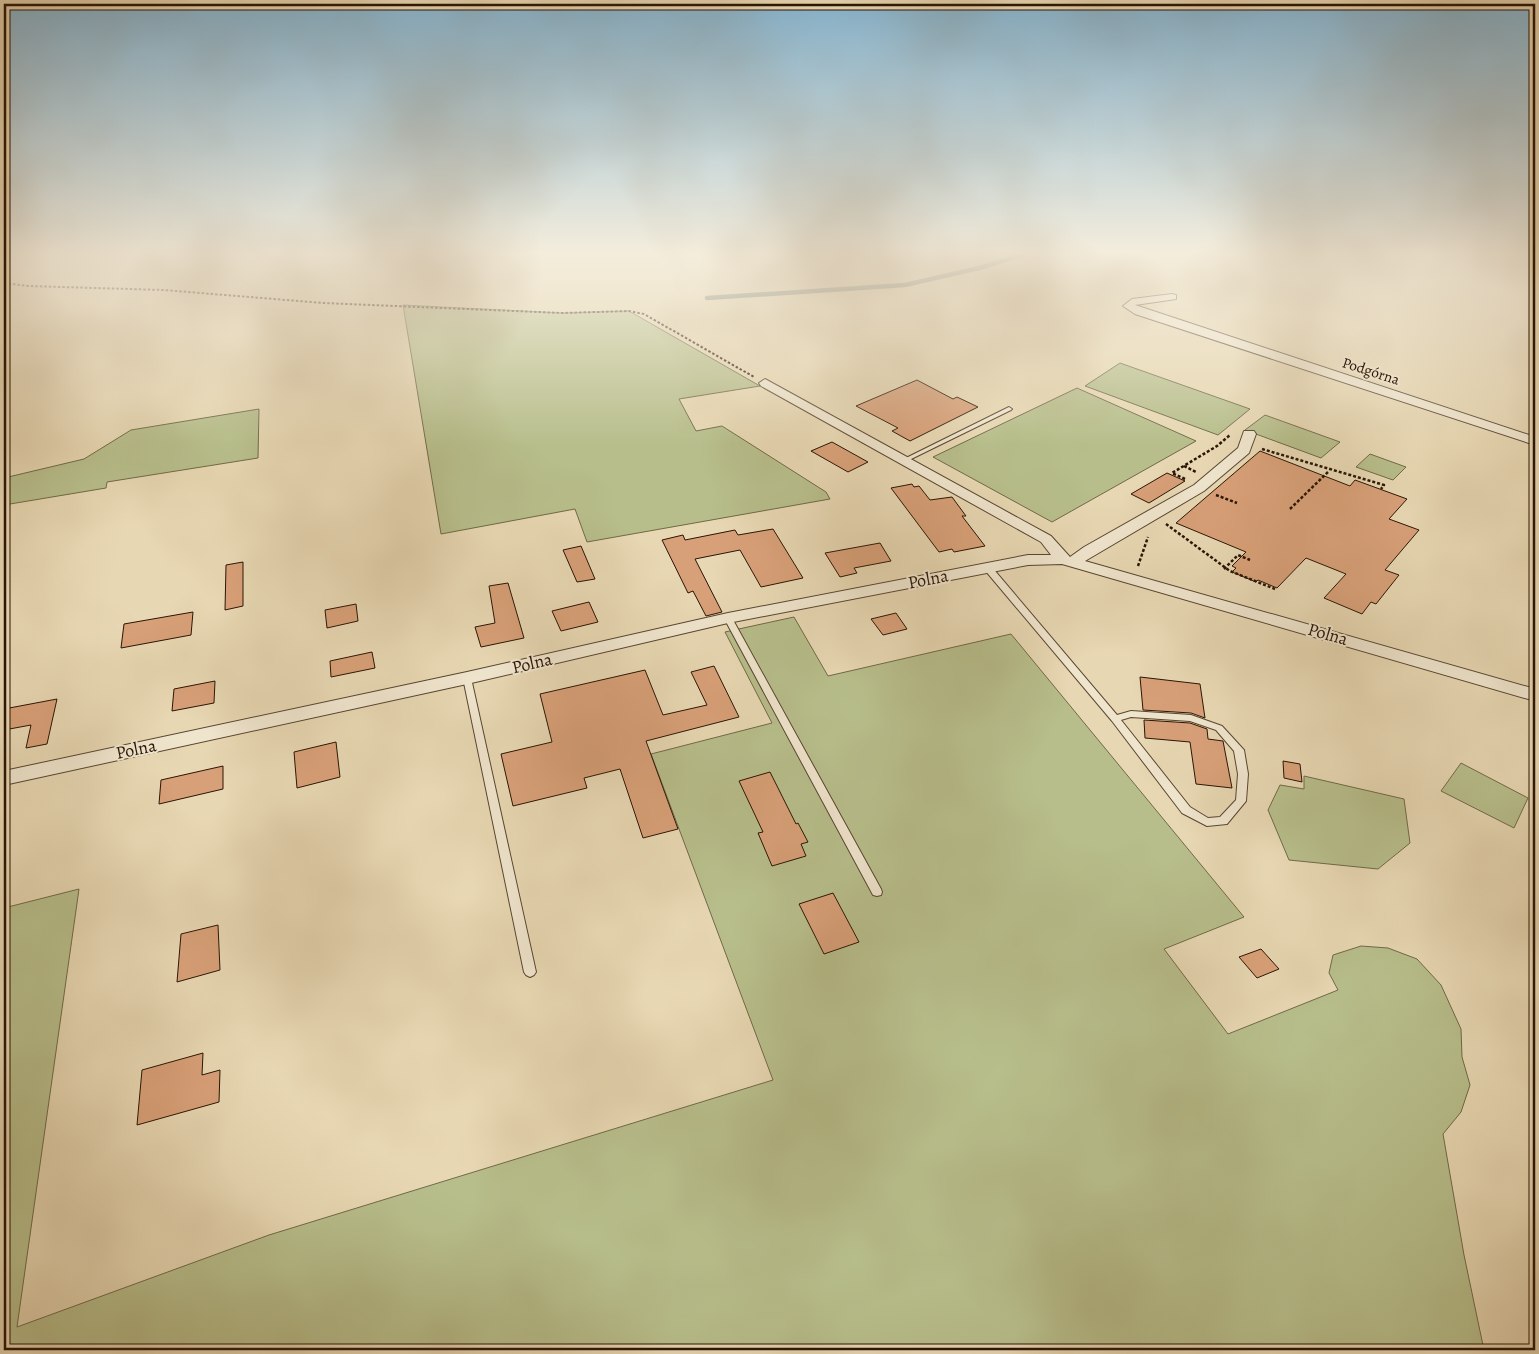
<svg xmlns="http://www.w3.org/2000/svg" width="1539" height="1354" viewBox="0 0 1539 1354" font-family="Alegreya,serif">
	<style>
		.green { fill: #b7be8b; stroke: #706948 }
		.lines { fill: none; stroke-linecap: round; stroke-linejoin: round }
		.stream { stroke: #6b776c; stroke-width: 4.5 }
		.building { fill: #d8a078; stroke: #2a1405 }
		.lane-casing { stroke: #594530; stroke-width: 2 }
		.street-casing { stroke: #594530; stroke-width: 2 }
		.path-far1 { stroke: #2a1405; stroke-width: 2; stroke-dasharray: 2.5 2; stroke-linecap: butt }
		.path { stroke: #2a1405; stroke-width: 2.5; stroke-dasharray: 3 2; stroke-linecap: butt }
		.lane { fill: #efe5cd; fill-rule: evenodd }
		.street { fill: #efe5cd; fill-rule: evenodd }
		.labels { text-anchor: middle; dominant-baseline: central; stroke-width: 4; stroke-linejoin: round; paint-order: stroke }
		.far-street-label { font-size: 15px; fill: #2a1405; stroke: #efe5cd }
		.street-label { font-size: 18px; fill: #2a1405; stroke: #efe5cd }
	</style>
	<rect width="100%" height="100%" fill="#e7d7b2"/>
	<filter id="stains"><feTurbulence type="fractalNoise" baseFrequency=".004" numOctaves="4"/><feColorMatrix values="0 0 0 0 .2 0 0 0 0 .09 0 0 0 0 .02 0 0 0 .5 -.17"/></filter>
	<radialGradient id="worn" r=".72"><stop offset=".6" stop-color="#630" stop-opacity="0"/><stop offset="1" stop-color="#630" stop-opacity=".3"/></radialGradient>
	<path class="green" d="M403,305l159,8 67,-2 131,75 -81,13 17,32 26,-5 104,66 4,7 -243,43 -12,-33 -134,25z
		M1120,363l130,46 -32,26 -133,-49z
		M1077,388l119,53 -144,81 -119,-65z
		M259,409l-1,49 -151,24 -1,6 -102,17v-27l80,-19 47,-29z
		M1265,415l75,27 -19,16 -76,-28z
		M1370,454l36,13 -13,13 -37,-13z
		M794,617l34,59 183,-42 233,283 -80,32 64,85 110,-44 -9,-17 4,-18 28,-9 27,2 29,11 24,26 20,44 1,28 8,28 -9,27 -18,22 21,121 20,95h-1480v-442l75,-19 -62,438 252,-92 504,-155 -122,-326 121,-31 -47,-91z
		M1461,763l67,35 -14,30 -73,-37z
		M1304,776l100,23 6,44 -32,26 -89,-9 -21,-50 12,-25 24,4z"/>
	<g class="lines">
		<path class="stream" d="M707,298l198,-13 74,-17 43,-13"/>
	</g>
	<path class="building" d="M917,380l36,19 4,-2 21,10 -68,34 -18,-10 6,-3 -42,-22z
		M832,442l36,20 -20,10 -37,-21z
		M1260,451l90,35 5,-6 52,19 -18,20 30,11 -34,40 14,5 -23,29 -5,-2 -9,12 -38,-16 22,-24 -40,-16 -29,30 -19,-8 -2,2 -24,-10 4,-4 -4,-2 14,-14 -70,-29z
		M1167,473l18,8 -36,22 -18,-9z
		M912,484l2,3 5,-1 11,14 22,-3 14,19h-4l23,30 -31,6 -2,-3 -13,3 -48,-64z
		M773,529l30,49 -42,9 -21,-37 -45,9 27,53 -16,4 -13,-25 -5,2 -26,-53 21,-5 2,5 50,-10 3,5z
		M880,543l11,18 -37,7 3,5 -17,4 -15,-24z
		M581,546l14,33 -18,3 -14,-32z
		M243,562v44l-18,4 1,-45z
		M508,583l16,55 -43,9 -6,-20 20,-4 -6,-37z
		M589,602l9,20 -37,9 -9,-20z
		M356,604l2,17 -31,7 -2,-18z
		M193,612l-2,23 -70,13 3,-24z
		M896,613l11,16 -24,6 -12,-16z
		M372,652l3,16 -44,9 -1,-16z
		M714,666l25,51 -93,24 32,88 -35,9 -23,-69 -36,9 3,10 -74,18 -12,-52 51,-12 -12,-48 105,-24 18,45 44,-10 -16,-33z
		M1140,677l60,7 5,34 -14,-5 -48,-3z
		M215,681l-1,22 -42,8 2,-22z
		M57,699l-10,45 -21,4 5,-23 -27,5v-21z
		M1144,720l46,3 17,6 1,10 15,2 9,47 -36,-4 -6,-42 -45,-4z
		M336,742l4,35 -43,11 -3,-36z
		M1283,761l17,3 2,18 -18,-4z
		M223,766v23l-64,15 2,-24z
		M770,772l26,52 2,-1 10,19 -7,2 5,12 -34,10 -14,-33 5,-1 -24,-51z
		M833,893l26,49 -35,12 -25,-50z
		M218,925l2,45 -43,12 4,-48z
		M1261,949l18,20 -22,9 -18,-21z
		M203,1053l-1,22 18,-5 -1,32 -82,23 5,-55z"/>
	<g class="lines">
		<g class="lane-casing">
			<path id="lane" d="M1009,407l3,2 -1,1 -106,52h-4l-1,-1z
				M984,565h6l127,150 14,-4 60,4 31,11 22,24 4,24 -2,27 -19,23 -20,2 -25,-13 -70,-92 -128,-152 -1,-2zM1131,717l59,4 26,9 18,21 4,23 -2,26 -16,17 -12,1 -18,-11 -69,-87z
				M728,615l4,3 149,271 1,3 -1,3 -4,1 -4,-1 -149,-277z
				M467,675l4,3 65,294 -2,3 -4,2 -4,-2 -2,-3 -61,-294z"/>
		</g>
		<g class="street-casing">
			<path id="street" d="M1172,294l4,1v4l-41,6 400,132v8l-400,-131 -12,-8 9,-7z
				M765,379l286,157 19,21 14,-10 110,-62 44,-37 6,-17h10l2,3 -7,19 -45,38 -119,70 450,128v12l-473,-137 -34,1 -300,58 -261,61 -463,101v-14l463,-99 261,-59 300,-58h23l-10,-13 -280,-156 -2,-3z"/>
		</g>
		<path class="path-far1" d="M4,283l24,3 136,4 159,13 239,10 67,-2 15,3 110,63"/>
		<path class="path" d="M1262,449l122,36 -3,4
			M1184,466l12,6
			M1185,479l-13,-6 45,-27 13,-11
			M1216,495l21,8
			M1290,509l39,-38
			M1166,524l64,47 45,18
			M1138,566l10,-29
			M1224,569l14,-14 12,5"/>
		<use href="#lane" class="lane"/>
		<use href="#street" class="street"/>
	</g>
	<linearGradient id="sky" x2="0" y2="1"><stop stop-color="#87b6d2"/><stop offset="0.57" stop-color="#f4eddc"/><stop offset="1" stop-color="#f4eddc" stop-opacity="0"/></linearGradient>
	<rect width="1539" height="444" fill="url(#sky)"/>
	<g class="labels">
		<g class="far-street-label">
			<text transform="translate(1371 371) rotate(18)">Podgórna</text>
		</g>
		<g class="street-label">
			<text transform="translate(928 579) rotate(-11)">Polna</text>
			<text transform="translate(1328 634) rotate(16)">Polna</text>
			<text transform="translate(532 663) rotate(-13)">Polna</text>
			<text transform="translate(136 749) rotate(-12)">Polna</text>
		</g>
	</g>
	<rect width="1539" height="1354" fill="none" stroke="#e7d7b2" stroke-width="20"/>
	<rect x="5" y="5" width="1529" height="1344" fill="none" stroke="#2a1405" stroke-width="2.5"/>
	<rect x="10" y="10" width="1519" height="1334" fill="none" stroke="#2a1405"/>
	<rect width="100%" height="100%" filter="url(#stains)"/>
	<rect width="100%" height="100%" fill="url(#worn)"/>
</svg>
